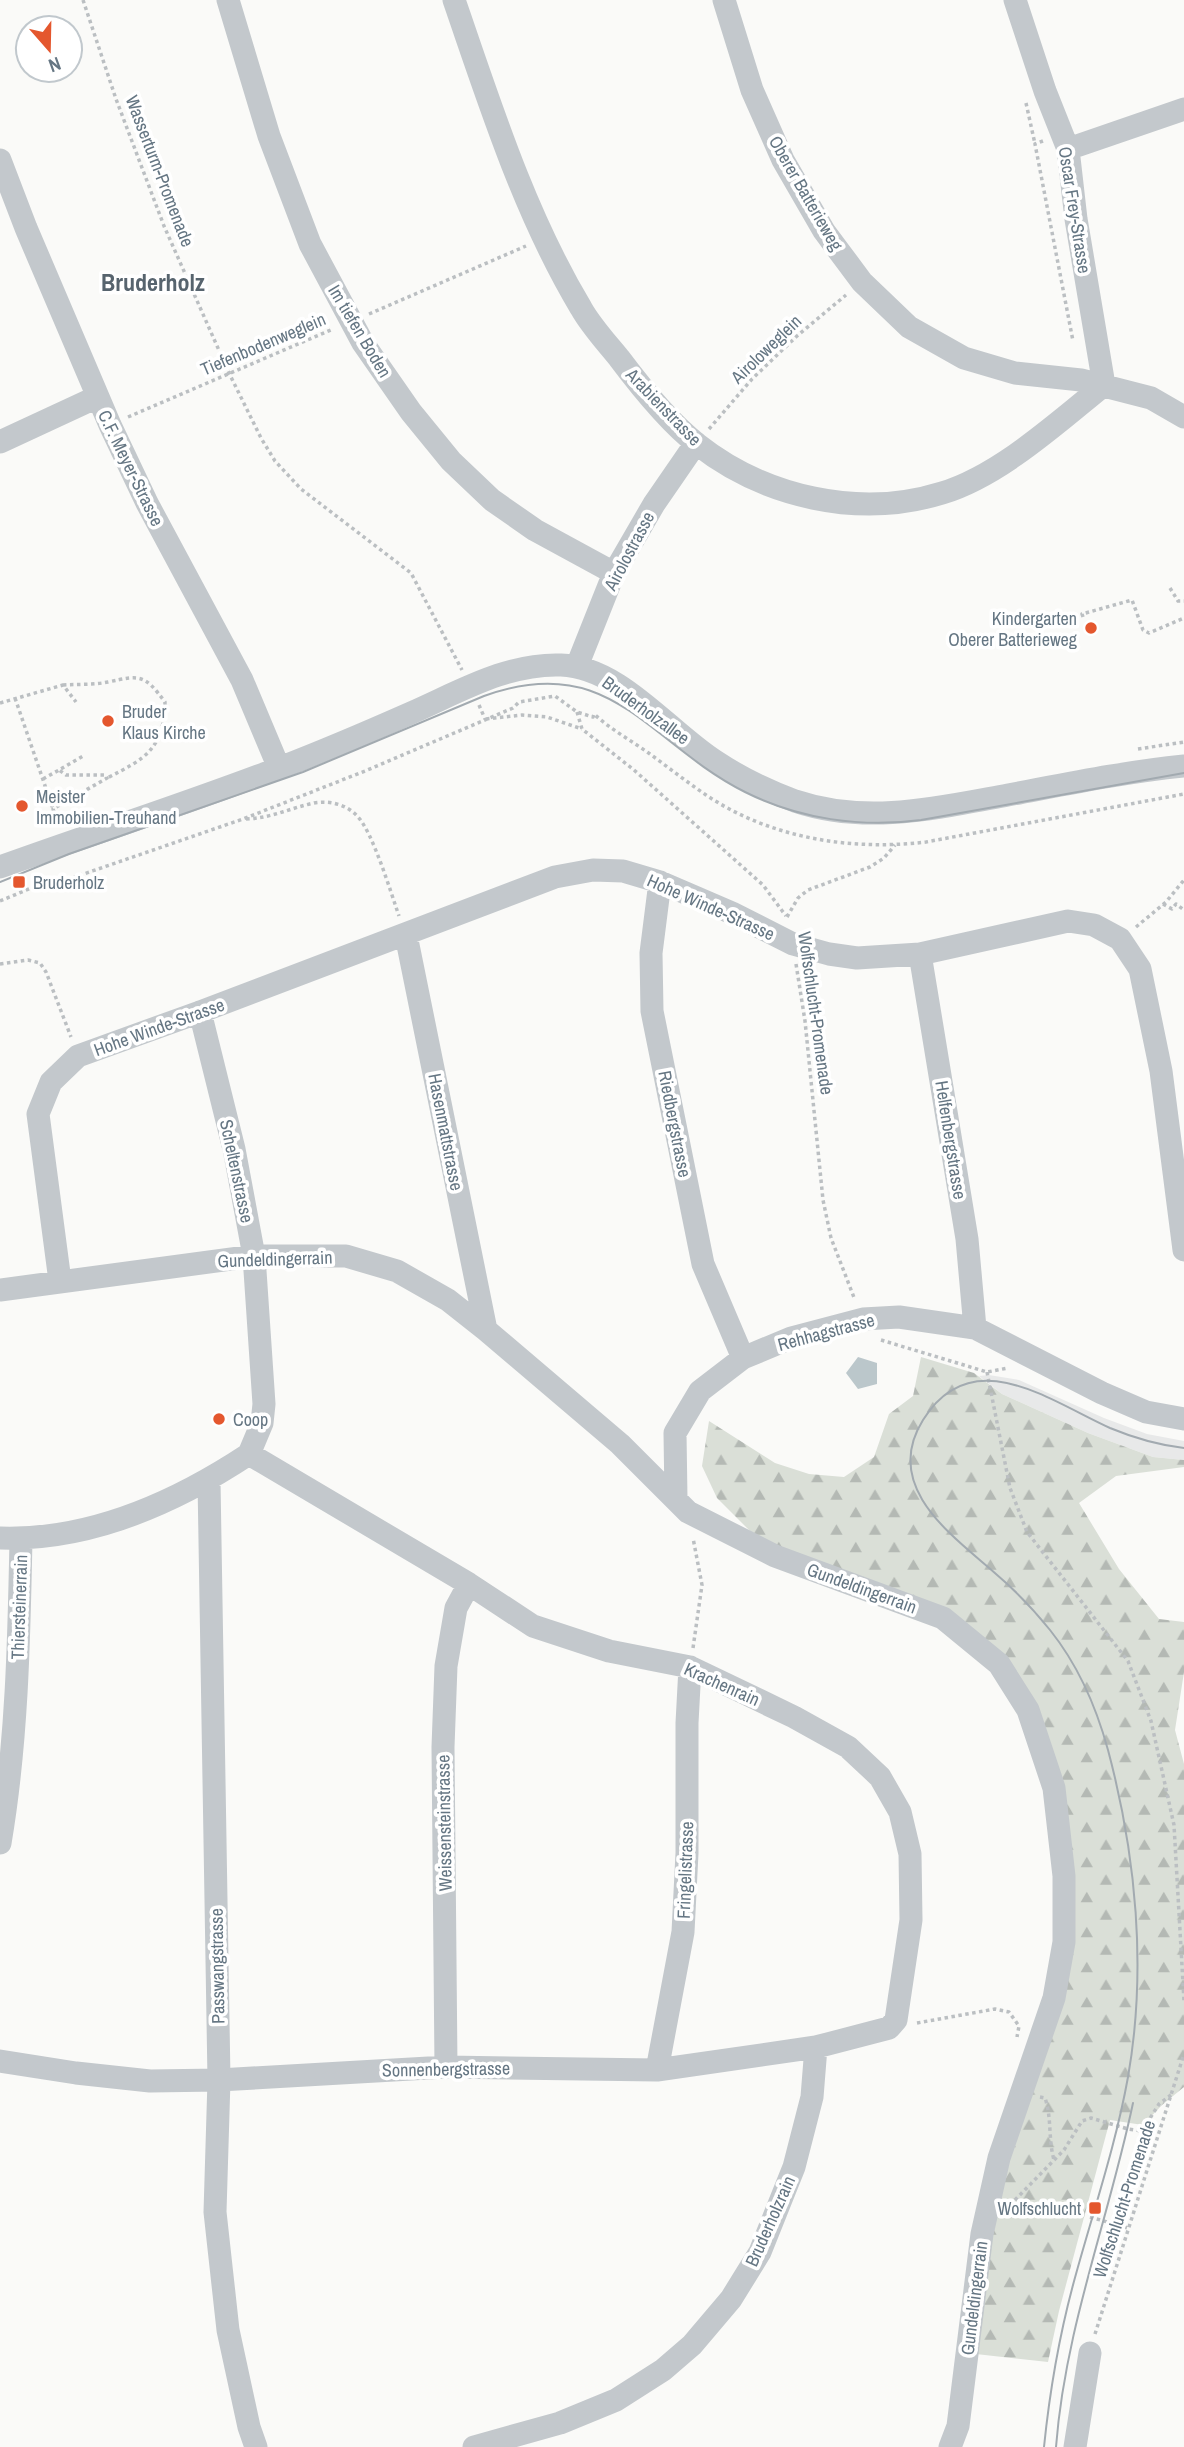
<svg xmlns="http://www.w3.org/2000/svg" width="1184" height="2447" viewBox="0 0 1184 2447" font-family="'Archivo Narrow',sans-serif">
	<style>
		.built { fill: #e8e9e9 }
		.forest { fill: url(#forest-firs) }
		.water { fill: #bbc7cb }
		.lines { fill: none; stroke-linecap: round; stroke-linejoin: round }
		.path { stroke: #bbbfc2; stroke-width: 3.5; stroke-dasharray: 3.5 3.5; stroke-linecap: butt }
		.minor { stroke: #c3c8cc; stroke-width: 23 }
		.tram { stroke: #a2aab0; stroke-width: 2 }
		.poi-dot { fill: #e4572e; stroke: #fff; stroke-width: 2.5 }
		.labels { text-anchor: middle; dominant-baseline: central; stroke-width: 7; stroke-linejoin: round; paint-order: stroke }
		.street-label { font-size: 18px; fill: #657683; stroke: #fff }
		.poi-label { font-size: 18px; fill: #657683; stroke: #fff; text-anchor: start }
		.district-label { font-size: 24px; font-weight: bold; fill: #57646e; stroke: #fff }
	</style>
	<defs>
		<pattern id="forest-firs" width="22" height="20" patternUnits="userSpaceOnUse" patternTransform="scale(1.75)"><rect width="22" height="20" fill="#dadfd7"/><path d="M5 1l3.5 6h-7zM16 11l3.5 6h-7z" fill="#b4b9b4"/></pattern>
	</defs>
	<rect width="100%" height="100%" fill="#fafaf8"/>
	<path class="built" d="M989,1375l30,5 85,38 43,16 37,7v19l-31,-3 -65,-24 -86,-39 -23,-18z"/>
	<path class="forest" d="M921,1357l53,16 28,21 86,39 65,24 31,3v7l-68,9 -37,27 40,66 40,50 25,3v50l-9,58 9,34v323l-22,18 -19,20 -33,-5 -51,191 -11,51 -81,-9 15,-119 72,-236 10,-122 -36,-166 -85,-92 -168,-62 -58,-58 -15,-32 7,-45 66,42 34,11 35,3 30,-20 15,-43 24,-18z"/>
	<path class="water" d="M858,1357l19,6v21l-19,5 -12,-16z"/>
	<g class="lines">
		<path class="path" d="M83,0l33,99 48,127 65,147 32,65 14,23 26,28 110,84 51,97
			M1026,103l9,41
			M1043,141l-8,3 38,197
			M369,314l157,-68
			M128,417l205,-88
			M709,429l43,-50 45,-43 49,-41
			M1170,588l8,13h6
			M1083,617l-1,-3 50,-14 11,30 6,3 35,-15
			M63,685c15,-1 31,0 45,-3 33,-7 36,-8 57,20 -1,47 -20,57 -58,76
			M15,698l38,111
			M0,703l63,-18 13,17
			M479,705l6,14
			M577,712l5,17 52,41 129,115 23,31
			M486,719l36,-4 25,2 35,12
			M1138,749l46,-7
			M43,779l16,-9
			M246,819c26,-1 44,-11 68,-16 16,-3 34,2 44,14 15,16 33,76 41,99
			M59,825l-6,-16 54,-31 -2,-3h-39l-7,-5 24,-14
			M0,901l36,-15 10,1 197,-68 122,-48 148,-63 6,-6 36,-6 22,16 16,5 1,-3c16,15 38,27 56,40 19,14 37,28 56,41 64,43 144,56 220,47l258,-48
			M1163,904l9,5 4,-5 8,6
			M787,917l11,-19 10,-8 62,-23 14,-9 11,-13
			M1136,927l30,-25 18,-22
			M0,964l28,-4 12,3 6,9 25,65
			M796,964l9,57 18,179 8,38 24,62
			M881,1340l106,32 21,-4
			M987,1372l23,116 17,44 101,129 23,60 23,104 10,176
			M693,1648l9,-63 -9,-47
			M917,2023l78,-14 14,3 10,14 -2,11
			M1040,2097l5,1c7,20 3,41 9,62
			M1010,2205l54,-55 18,-29 9,-3 37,11 14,2 17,-27 12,-9
			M1090,2217l38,11
			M1095,2334l89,-280"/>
		<path class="minor" d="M228,0l41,136 41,108 53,99 48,69 40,49 41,39 43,30 79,43
			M454,0c36,104 70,213 127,308 10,18 25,34 38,50 21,28 51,65 78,86 67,53 162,75 245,49 57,-17 115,-70 162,-108l-28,-166 -8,-70 -23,-58 -30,-91
			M724,0l28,90 31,70 41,71 38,51 47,45 55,31 51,15 66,7 70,18 33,19
			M1068,149l116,-40
			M0,160l26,68 84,197 37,78 95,177 37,88
			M0,442l97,-45
			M577,666l37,-93 40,-69 42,-61
			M0,867c94,-34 189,-64 282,-100 44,-17 86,-35 129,-54 48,-21 96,-50 150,-48 59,2 107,66 154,96 24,16 53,30 80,40 71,24 142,7 213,-6 59,-11 117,-23 176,-29
			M660,882l-9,71 1,58 51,253 40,94
			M406,935l80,395
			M920,954l47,285 8,89
			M200,1012l34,137 20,107 10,148 -2,19 -13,31
			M60,1281l-22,-167 13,-32 27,-26 122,-44 355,-135 38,-7 30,1 37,11 72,31 61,31 36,10 28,4 63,-4 148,-33 26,4 26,14 20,30 21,102 23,179
			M0,1290l254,-34h92l51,15 51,29 38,30 134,114 68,68 87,44 168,62 56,46 29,46 26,78 10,88v66l-10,56 -55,160 -17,76 -24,192 -8,21
			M209,1481l10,599 -4,132 13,118 21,97 7,20
			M676,1499l-1,-66 25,-42 43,-33 48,-20 72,-19 36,-2 76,11 127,65 44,19 38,7
			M0,1538c90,3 175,-35 249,-84
			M0,1843c17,-100 19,-203 21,-304
			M0,2061l76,12 74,8 69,-1 227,-13 211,3 159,-23 73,-19 7,-8 15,-100 -1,-66 -10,-42 -20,-35 -32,-30 -54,-30 -104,-50 -81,-16 -76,-25 -64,-42 -220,-130
			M446,2067l-3,-320 3,-81 10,-58 13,-24
			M657,2070l26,-138 4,-79v-130l3,-56
			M474,2447l86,-24 56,-23 47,-30 29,-25 39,-46 29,-47 34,-85 18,-70 4,-50
			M1075,2447l15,-94"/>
		<path class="tram" d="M0,882l69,-28 234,-82 181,-76c127,-46 162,46 261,96 54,27 116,36 176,28l263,-47
			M1044,2447c6,-59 16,-116 32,-173 18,-65 40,-130 52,-197 19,-108 8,-222 -20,-327 -12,-44 -30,-85 -58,-120 -16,-20 -34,-39 -54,-56 -43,-38 -115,-87 -73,-154 49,-79 127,-19 187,8 24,10 48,17 74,20
			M1056,2447c9,-119 53,-229 77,-344"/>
	</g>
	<g class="poi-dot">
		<circle cx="1091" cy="628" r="7"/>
		<circle cx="108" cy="721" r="7"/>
		<circle cx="22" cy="806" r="7"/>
		<rect x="12" y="875" width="14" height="14" rx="3.5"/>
		<circle cx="219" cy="1419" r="7"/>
		<rect x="1088" y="2201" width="14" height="14" rx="3.5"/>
	</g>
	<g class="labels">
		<g class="street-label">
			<text transform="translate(160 171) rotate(69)">Wasserturm-Promenade</text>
			<text transform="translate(806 193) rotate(60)">Oberer Batterieweg</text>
			<text transform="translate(1075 210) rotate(81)">Oscar Frey-Strasse</text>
			<text transform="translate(360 331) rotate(59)">Im tiefen Boden</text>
			<text transform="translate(263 344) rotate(-23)">Tiefenbodenweglein</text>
			<text transform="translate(766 349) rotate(-44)">Airoloweglein</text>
			<text transform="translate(664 407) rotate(46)">Arabienstrasse</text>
			<text transform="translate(131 468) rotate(64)">C.F. Meyer-Strasse</text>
			<text transform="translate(629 551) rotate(-62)">Airolostrasse</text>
			<text transform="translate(646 710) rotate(36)">Bruderholzallee</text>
			<text transform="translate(711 907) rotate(24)">Hohe Winde-Strasse</text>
			<text transform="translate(816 1013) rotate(82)">Wolfschlucht-Promenade</text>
			<text transform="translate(159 1027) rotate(-20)">Hohe Winde-Strasse</text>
			<text transform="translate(675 1124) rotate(79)">Riedbergstrasse</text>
			<text transform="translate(446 1132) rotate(79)">Hasenmattstrasse</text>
			<text transform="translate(951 1140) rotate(81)">Helfenbergstrasse</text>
			<text transform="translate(237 1171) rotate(78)">Scheltenstrasse</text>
			<text transform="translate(275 1259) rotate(-2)">Gundeldingerrain</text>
			<text transform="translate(826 1332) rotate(-15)">Rehhagstrasse</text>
			<text transform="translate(862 1588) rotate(20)">Gundeldingerrain</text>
			<text transform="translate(19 1607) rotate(-88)">Thiersteinerrain</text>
			<text transform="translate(722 1684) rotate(24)">Krachenrain</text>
			<text transform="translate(444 1823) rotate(-91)">Weissensteinstrasse</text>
			<text transform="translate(685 1870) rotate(-88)">Fringelistrasse</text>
			<text transform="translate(217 1966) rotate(-91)">Passwangstrasse</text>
			<text transform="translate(446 2069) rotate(-1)">Sonnenbergstrasse</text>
			<text transform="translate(1124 2199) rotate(-72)">Wolfschlucht-Promenade</text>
			<text transform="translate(770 2221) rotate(-66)">Bruderholzrain</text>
			<text transform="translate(974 2298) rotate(-83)">Gundeldingerrain</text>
		</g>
		<g class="poi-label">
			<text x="1077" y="618" text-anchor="end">Kindergarten<tspan x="1077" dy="21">Oberer Batterieweg</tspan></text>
			<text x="122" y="711">Bruder<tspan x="122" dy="21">Klaus Kirche</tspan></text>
			<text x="36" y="796">Meister<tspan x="36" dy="21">Immobilien-Treuhand</tspan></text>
			<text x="33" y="882">Bruderholz</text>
			<text x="233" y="1419">Coop</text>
			<text x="1081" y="2208" text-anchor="end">Wolfschlucht</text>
		</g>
		<g class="district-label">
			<text x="153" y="282">Bruderholz</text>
		</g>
	</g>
	<g transform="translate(49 49) rotate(160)"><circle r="33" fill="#ffffff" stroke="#c1c8cd" stroke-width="2"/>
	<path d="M0-5L12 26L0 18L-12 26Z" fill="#e4572e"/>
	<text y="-10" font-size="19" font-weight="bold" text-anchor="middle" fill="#657683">N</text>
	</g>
</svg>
